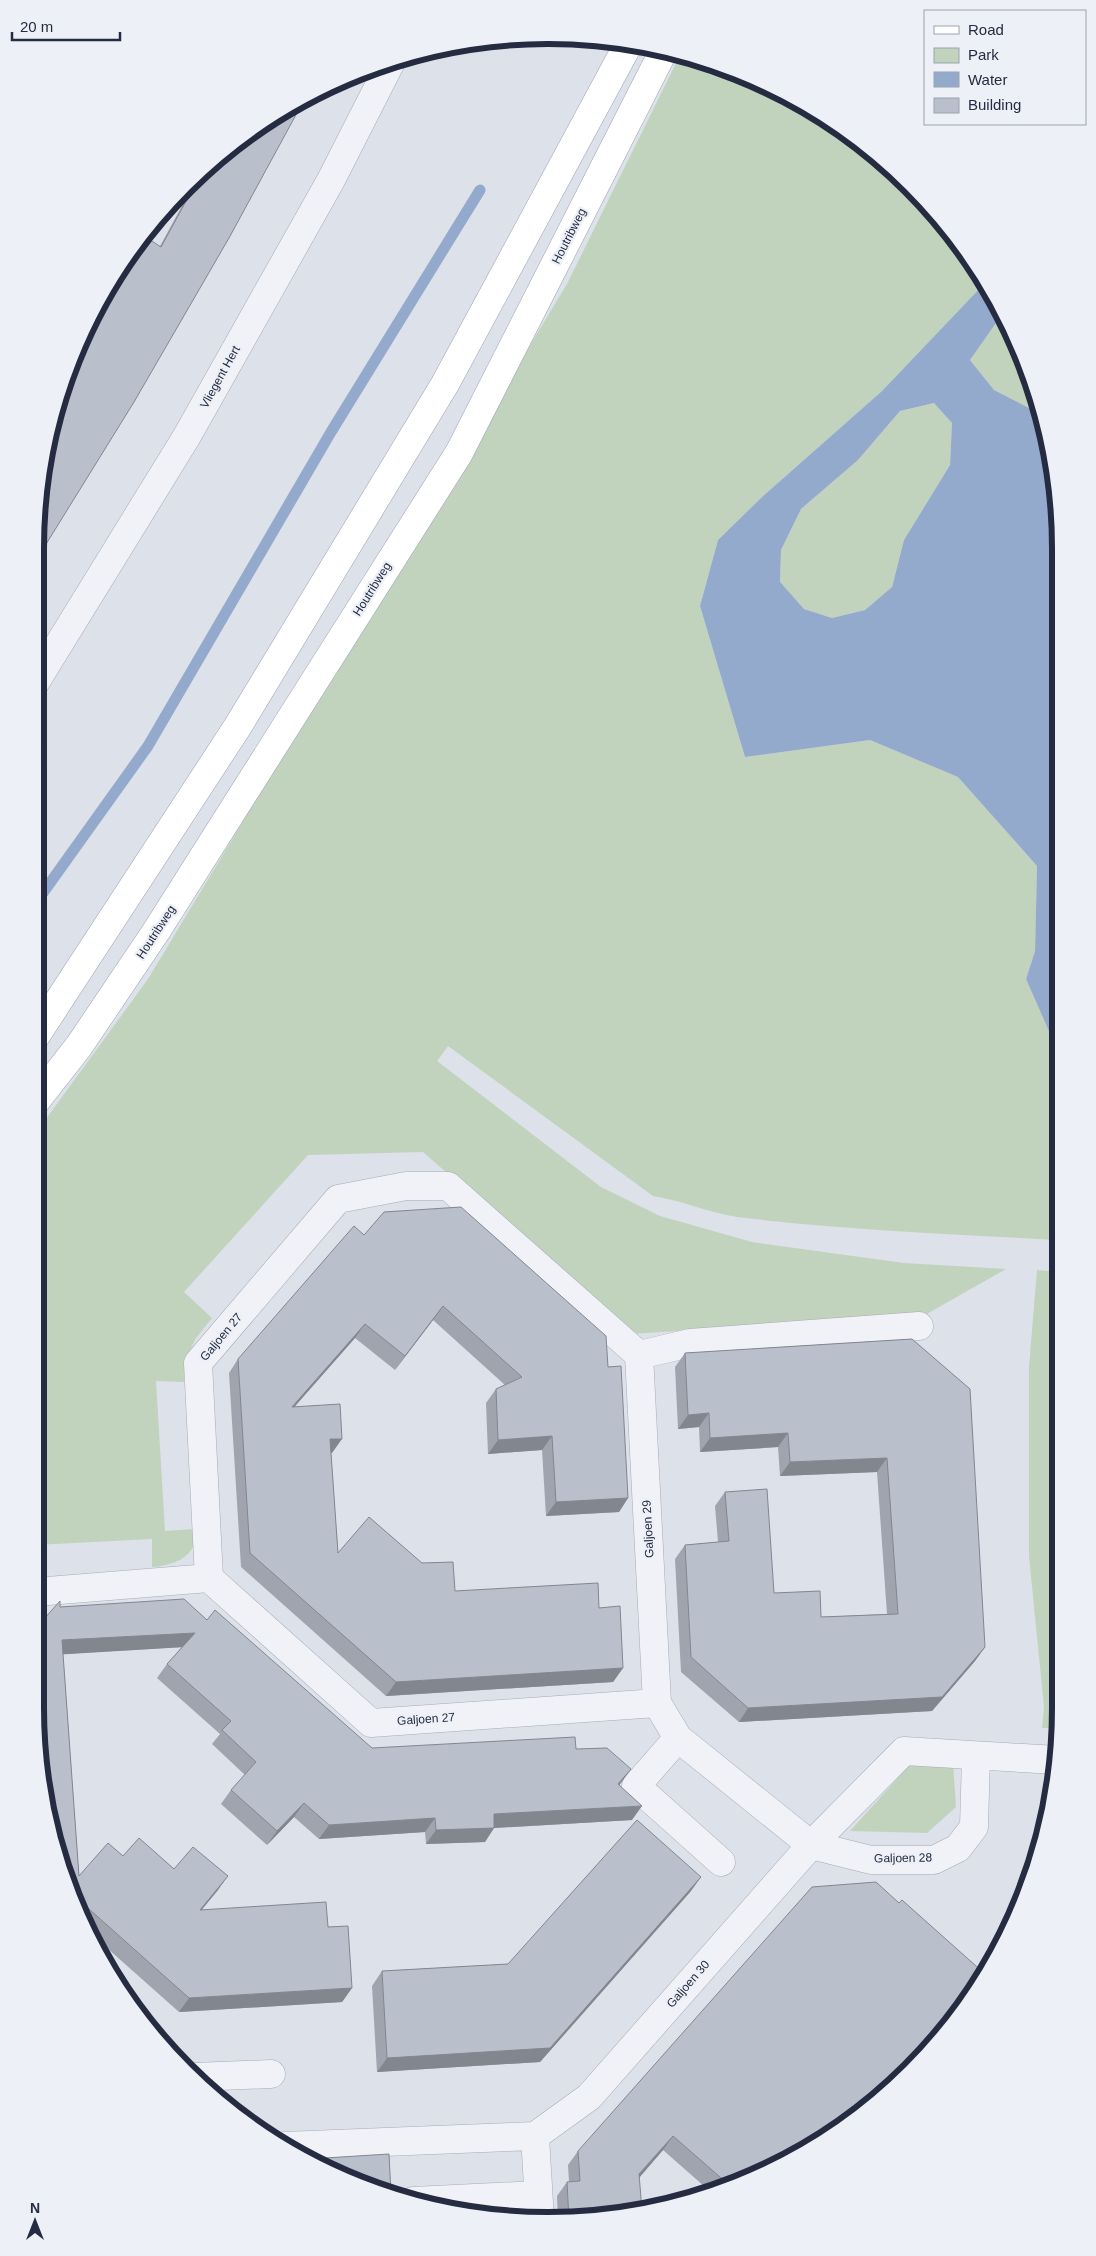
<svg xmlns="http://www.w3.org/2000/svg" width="1096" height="2256" viewBox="0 0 1096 2256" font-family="Arial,sans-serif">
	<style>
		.green { fill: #c1d3bd }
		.water { fill: #94aacd; fill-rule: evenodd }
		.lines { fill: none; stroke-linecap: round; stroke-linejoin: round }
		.stream { stroke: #94aacd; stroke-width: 11 }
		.minor-casing { stroke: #a6abb7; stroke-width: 29 }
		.major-casing { stroke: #9ba3b6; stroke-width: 29 }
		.minor { stroke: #f0f2f7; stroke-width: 28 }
		.major { stroke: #fff; stroke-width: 28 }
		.wall { fill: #a0a4af }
		.shaded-wall { fill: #82868f }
		.building { fill: #babfcc; stroke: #82868f }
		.labels { text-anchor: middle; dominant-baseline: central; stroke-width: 4.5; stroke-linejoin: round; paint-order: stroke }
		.street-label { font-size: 12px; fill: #252c41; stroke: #edf0f6 }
		.rim { fill: none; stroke: #252c41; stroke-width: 6 }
	</style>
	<rect width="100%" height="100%" fill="#dde1e9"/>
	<path class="green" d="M680,55l65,19 116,67 94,95 28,49 -101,106 -120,106 -44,43 -18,66 45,151 125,-17 88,37 79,89 -2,85 -9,28 33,75v186c-107,-6 -215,-10 -322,-23 -28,-4 -56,-17 -84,-21l-205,-150 -11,15 164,126 59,29 92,26 152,21 102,6 -81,46 -294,19 -208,-182 -115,3 -124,137 28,26 -16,20 -12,24v20l-28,-1 9,150 29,-2c0,3 2,9 1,12 -4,19 -27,25 -43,26v-28l-117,6v-411l113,-155 419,-695z
		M1001,316l21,36 15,57h-6l-37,-19 -24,-30z
		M934,403l18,20 -2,42 -46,75 -12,47 -27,23 -33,8 -28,-9 -24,-26 1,-33 20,-41 57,-49 42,-49z
		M1037,1270l22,2 2,436 -2,20h-17l2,-21 -15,-151v-189z
		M915,1759l38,4 3,44 -29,26 -77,-2z
		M1043,1783l10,1 -2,24 -6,22z"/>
	<path class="water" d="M983,285l18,31 -31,44 24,30 37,19h6l20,72 2,573 -33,-75 9,-28 2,-85 -79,-89 -88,-37 -125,17 -45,-151 18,-66 44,-43 120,-106zM934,403l18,20 -2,42 -46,75 -12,47 -27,23 -33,8 -28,-9 -24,-27 1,-32 20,-41 57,-49 42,-49z"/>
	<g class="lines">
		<path class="stream" d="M35,904l113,-158 183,-314 149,-242"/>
		<g class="minor-casing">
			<path id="minor" d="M35,683l152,-247 144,-256 60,-118
				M639,1355l51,-12 229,-17
				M209,1578l-11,-215 140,-164 68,-13h42l191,169 18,348
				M35,1592l174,-14 162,145 286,-20 21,35 133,107 60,15h63l24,-12 16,-21 2,-70
				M678,1738l-42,48 85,76
				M194,2077l77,-3
				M535,2136l5,84
				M284,2146l251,-10 54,-39 222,-252 93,-94 152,9
				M413,2201l125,-6"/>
		</g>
		<g class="major-casing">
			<path id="major" d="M35,1037l203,-311 207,-342 184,-341
				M35,1102l44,-56 78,-116 302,-477 205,-403"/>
		</g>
		<use href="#minor" class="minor"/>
		<use href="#major" class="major"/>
	</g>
	<path class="wall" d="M263,121l-228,441 125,-316 40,-73z
		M364,1235l244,132 20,131 -9,14 -73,4 -4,-66 -54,4 -2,-51 10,-14 9,-4 -72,-65 -38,50 -40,-32 -61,69 38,46h-1l7,100 84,10 33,28 144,17 24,60 -10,14 -227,14 -145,-129 -12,-194 9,-14z
		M912,1339l73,308 -10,14 -43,50 -193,11 -58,-50 -6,-113 10,-14 33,-3 -3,-36 10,-14 49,101 47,24 66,-3 -10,-142 -97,4 -2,-29 -78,5 -1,-25 -21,2 -3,-62 10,-14z
		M60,1607l147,13 165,128 204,1 43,36 13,35 -138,8 -9,14 -59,2 -1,-12 -106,7 -25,-22 -27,28 -46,-41 10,-14 14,-15 -33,-31 8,-10 -63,-56 10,-14 15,-17 -119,7 16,222 44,-20 51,13 44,21 -17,20 127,17 24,61 -10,14 -163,10 -90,-80 -27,-59z
		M691,1891l-151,171 -163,10 -5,-86 10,-15 126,-7z
		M975,1993l-38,48 -1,-1 -161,128 -62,26 -50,-44 -23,27 -25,40 -57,3 -1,-24 10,-14h2l-1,-17 10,-14z"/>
	<path class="shaded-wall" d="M443,1306l-10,14 -38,50 10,-14z
		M365,1324l-10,14 -73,83 10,-14z
		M709,1413l-10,14 -21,2 10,-14z
		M788,1433l-10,14 -78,5 10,-14z
		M552,1436l-10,14 -54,4 10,-14z
		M330,1439h12l-10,14h-12z
		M887,1458l-10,14 -97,4 10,-14z
		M628,1498l-9,14 -73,4 10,-14z
		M195,1633l-10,14 -133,8 10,-15z
		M985,1647l-10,14 -43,50 -193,11 9,-14z
		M623,1668l-10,14 -227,14 10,-14z
		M631,1769l-10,14 -13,16 10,-15z
		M304,1803l-10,14 -27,28 10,-14z
		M642,1806l-10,14 -138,8 -9,14 -59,2 10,-14 58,-16z
		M435,1818l-10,14 -106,7 10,-14z
		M228,1876l-10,14 -28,34 10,-14z
		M701,1877l-10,14 -151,171 -163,10 10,-14z
		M352,1988l-10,14 -163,10 10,-14z
		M946,2026l-10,14 -23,25 -11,11z
		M673,2136l-10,14 -33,38 9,-14z"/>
	<path class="building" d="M304,100l-75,138 -95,164 -99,160v-14l10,-100 29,-97 48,-88 22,-27 17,11 42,-77 60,-49z
		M461,1207l145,129 2,31 13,-1 7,132 -72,4 -4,-66 -54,4 -2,-51 26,-12 -79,-71 -38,50 -40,-32 -73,83 48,-3 2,35h-12l8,114 31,-36 53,46 31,-1 2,29 143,-8 1,25 21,-2 3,62 -227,14 -146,-129 -12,-194 116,-133 10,9 20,-23z
		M912,1339l58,50 15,258 -43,50 -194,11 -57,-51 -6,-112 44,-4 -4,-49 42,-3 7,104 46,-2 1,26 77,-3 -11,-156 -97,4 -2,-29 -78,5 -1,-25 -21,2 -3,-62z
		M184,1599l23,21 8,-10 157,138 203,-11 1,12 31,-1 24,21 -13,15 24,22 -148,8v14l-58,2 -1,-12 -106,7 -25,-22 -27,28 -46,-41 25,-28 -34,-32 9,-9 -64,-57 28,-31 -133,7 17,236 29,-33 15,13 16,-18 35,31 19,-22 35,29 -28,34 126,-8 2,25 20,-1 4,62 -163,10 -118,-105 -9,-20 -17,-65 -10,-100v-79l25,-28v6z
		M637,1820l64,57 -151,171 -163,10 -5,-87 126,-7z
		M876,1882l23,21 3,-3 83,74 -10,19 -27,35 -2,-2 -41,46v1l-45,42 -85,53 -51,21 4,-5 -55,-48 -34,38 3,36 -27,7 -46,3 -2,-38 13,-1 -2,-30 234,-264z
		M389,2154l2,40 -40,-12 -42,-23z"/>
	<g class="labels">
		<g class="street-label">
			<text transform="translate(569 236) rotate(-63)">Houtribweg</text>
			<text transform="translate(220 377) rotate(-61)">Vliegent Hert</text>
			<text transform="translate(372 589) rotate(-58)">Houtribweg</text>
			<text transform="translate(156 932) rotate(-57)">Houtribweg</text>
			<text transform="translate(221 1337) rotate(-50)">Galjoen 27</text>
			<text transform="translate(648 1529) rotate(-93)">Galjoen 29</text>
			<text transform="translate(426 1719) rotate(-4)">Galjoen 27</text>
			<text transform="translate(903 1858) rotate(-1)">Galjoen 28</text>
			<text transform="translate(688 1984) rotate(-49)">Galjoen 30</text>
		</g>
	</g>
	<path d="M0 0H1096V2256H0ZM548 44H548A504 504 0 0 1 1052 548V1708A504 504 0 0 1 548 2212H548A504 504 0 0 1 44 1708V548A504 504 0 0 1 548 44Z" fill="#edf0f6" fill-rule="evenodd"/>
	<path class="rim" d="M548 44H548A504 504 0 0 1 1052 548V1708A504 504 0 0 1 548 2212H548A504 504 0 0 1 44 1708V548A504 504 0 0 1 548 44Z"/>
	<rect x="924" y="10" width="162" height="115" fill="#edf0f6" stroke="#9da2ae"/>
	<rect x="934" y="26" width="25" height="8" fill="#ffffff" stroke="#9da2ae"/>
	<text x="968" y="35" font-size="15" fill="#252c41">Road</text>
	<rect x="934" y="48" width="25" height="15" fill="#c1d3bd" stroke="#9da2ae"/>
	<text x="968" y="60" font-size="15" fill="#252c41">Park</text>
	<rect x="934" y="72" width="25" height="15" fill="#94aacd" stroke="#9da2ae"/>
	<text x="968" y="85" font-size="15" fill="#252c41">Water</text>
	<rect x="934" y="98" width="25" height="15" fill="#babfcc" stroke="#9da2ae"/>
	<text x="968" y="110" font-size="15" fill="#252c41">Building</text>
	<g transform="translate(35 2221)" stroke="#edf0f6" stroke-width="4" paint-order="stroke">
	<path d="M0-4L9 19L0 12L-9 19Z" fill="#252c41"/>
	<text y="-8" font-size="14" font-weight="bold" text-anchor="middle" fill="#252c41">N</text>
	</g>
	<path d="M12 32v8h108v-8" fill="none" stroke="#252c41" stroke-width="2.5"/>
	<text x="20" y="32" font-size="15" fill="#252c41" stroke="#edf0f6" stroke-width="4" paint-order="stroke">20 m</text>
</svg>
